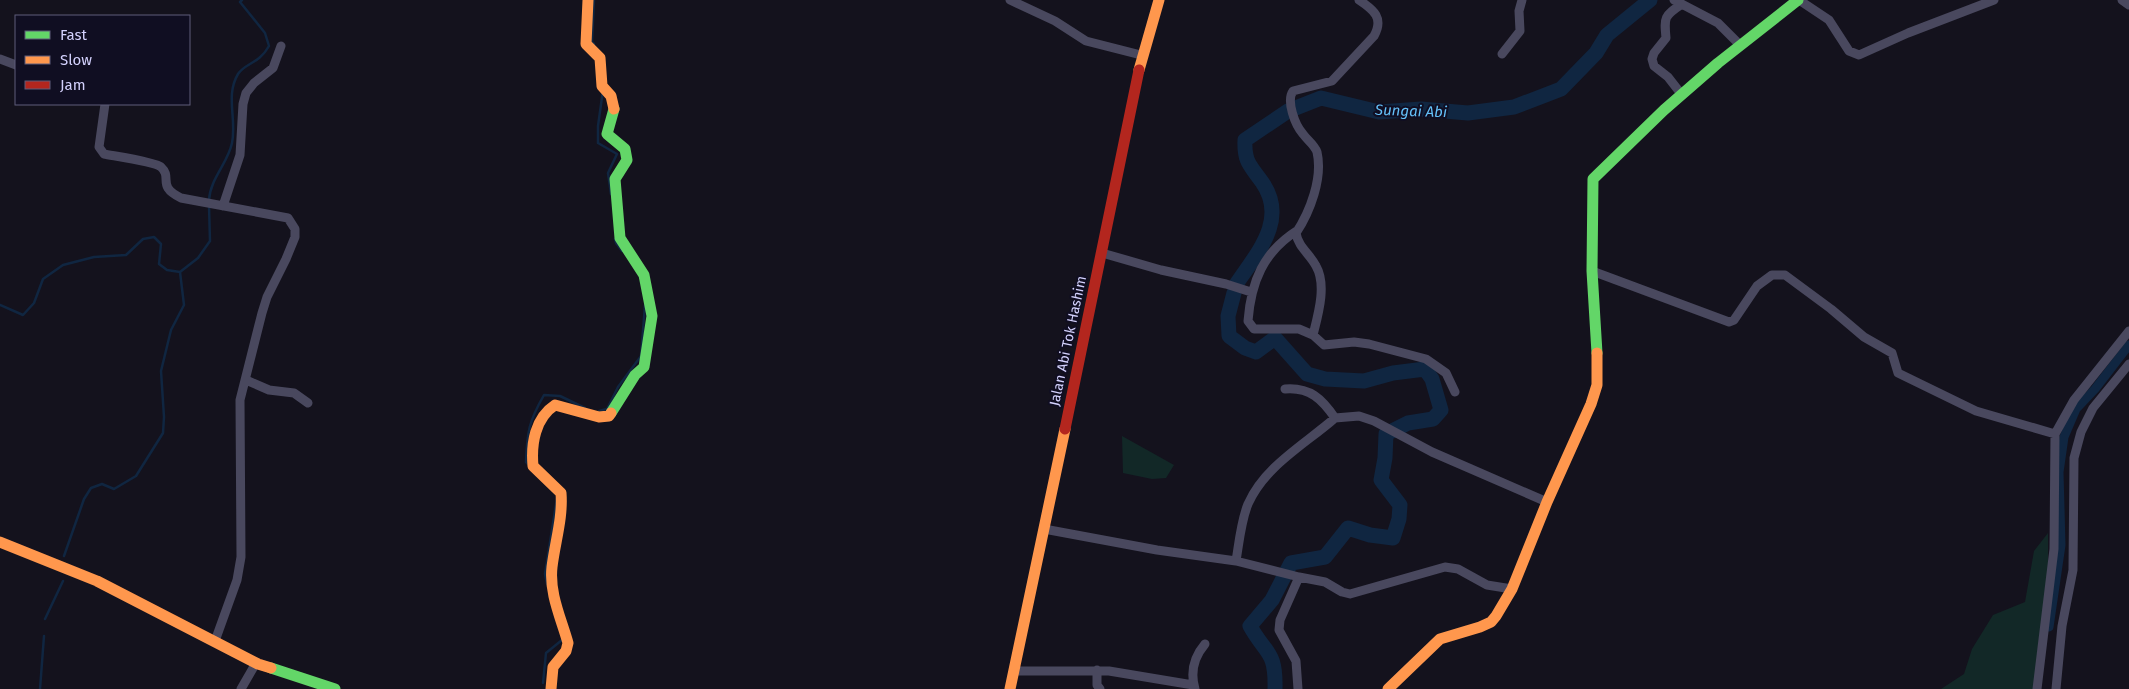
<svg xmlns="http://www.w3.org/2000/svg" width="2129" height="689" viewBox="0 0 2129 689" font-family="'Fira Sans',sans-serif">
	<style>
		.green { fill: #122827 }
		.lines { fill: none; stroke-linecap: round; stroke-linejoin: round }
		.stream { stroke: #102641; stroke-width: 2.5 }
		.canal { stroke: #102641; stroke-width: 9 }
		.river { stroke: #102641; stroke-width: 15 }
		.street { stroke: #49485e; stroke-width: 9 }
		.fast { stroke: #63d668; stroke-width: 11 }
		.slow { stroke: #ff974d; stroke-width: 11 }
		.jam { stroke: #b3261e; stroke-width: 11 }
		.labels { text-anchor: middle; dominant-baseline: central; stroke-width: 4; stroke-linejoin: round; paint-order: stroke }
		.street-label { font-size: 14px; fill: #d3d1fd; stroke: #100e22 }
		.water-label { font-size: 15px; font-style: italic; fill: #64c0f8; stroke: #100e22 }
	</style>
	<rect width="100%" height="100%" fill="#14121d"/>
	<path class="green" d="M1122,436l52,29 -8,13 -14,1 -29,-6z
		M2048,533v53l-11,103h-96l23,-15 8,-25 21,-34 32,-13 9,-51z"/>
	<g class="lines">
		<path class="stream" d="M594,44l-2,-2 2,-42
			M603,90l-5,36v17l19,11 -9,19 3,21
			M209,200c1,-21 19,-37 23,-57 5,-24 -7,-47 6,-69 7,-11 21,-10 31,-28l-4,-13 -25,-31 2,-2
			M615,239l1,4 6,8
			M0,305l23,10 11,-12 9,-24 20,-14 31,-8 32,-2 17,-16 11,-2 7,7 -2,20 8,6 13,2 18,-14 12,-17 -1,-35
			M599,411l8,-2 11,-22 23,-31 4,-51
			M529,465l-3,-3c1,-30 3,-41 18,-67l16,1 25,12
			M64,556l20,-57 7,-11 11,-4 12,5 22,-13 27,-43 1,-16 -3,-46 10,-41 13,-25 -4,-33
			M547,584l-2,-10 12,-76
			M45,619l18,-38
			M543,683l3,-30 16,-13
			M40,689l4,-53"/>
		<path class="canal" d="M2049,627l12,-82 -2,-73 5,-35 12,-28 19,-20 34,-44"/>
		<path class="river" d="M1237,283c21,-31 51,-64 25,-101 -12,-17 -18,-20 -17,-42l43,-29 33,-13 58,14 42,-3 47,4 46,-6 47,-18 35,-36 11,-18 43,-35
			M1234,293l-6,23 1,20 16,12 11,4 19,-14 32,36 18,5 39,2 29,-8 32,-4 7,10 9,31 -8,9 -25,4 -22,11 -1,24 -4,22 19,25 -1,14 -6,19 -23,-3 -22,-7 -23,29 -34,6 -19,37 -22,26c16,29 26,24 25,63"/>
		<path class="street" d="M1010,0l45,21 31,20 55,14
			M1674,0l44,23 22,22
			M1799,0l30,20 20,31 10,4 49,-22 86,-33
			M2122,0l7,5
			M1682,4c-18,12 -18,13 -16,34l-12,15 -2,6 2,7 14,11 14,18
			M1502,54l18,-23 -1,-20 3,-11
			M0,59l16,6
			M105,104l-6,43 5,7c10,2 52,8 57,13 12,11 -5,19 20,31l107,20 7,11v8l-9,22 -19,38 -5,16 -22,87 1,157 -4,23 -22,61
			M223,206l17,-51 3,-51 3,-11 8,-10 19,-15 8,-22
			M1298,230c-35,22 -47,52 -50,91l6,8h45l14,6 11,10 30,-3 15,2 57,15 20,14 9,19
			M1102,253l59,17 65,14 25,8
			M1592,271l137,51 5,-2 23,-34 15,-11h13l46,34 33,28 28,16 6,20 78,38 79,23
			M1313,335c5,-20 14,-50 3,-69 -6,-12 -18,-19 -20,-33 14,-21 27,-55 21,-81 -3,-8 -9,-11 -14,-18 -8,-9 -17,-33 -10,-43l39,-10 42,-45c10,-18 0,-26 -15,-36
			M246,380l23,10 25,3 14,10
			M1285,389c25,-2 37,10 50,29
			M1044,529l113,21 79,11 63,16 -19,43 -1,10 17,31 2,28
			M1236,561c3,-18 5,-40 12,-57 17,-38 56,-59 87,-86l24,-2 15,5 58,31 115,50
			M1299,577l26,5 17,10 8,2 95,-27 13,2 29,16 25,4
			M1097,670v15l3,4
			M1014,671h95l84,14
			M241,689l15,-26
			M1195,689c-5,-17 -1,-32 10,-45
			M2037,689l17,-140 1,-115 19,-34 55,-69
			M2056,689l6,-63 11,-56 1,-112 7,-26 12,-24 36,-44"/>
		<path class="fast" d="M1597,353l-5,-82 1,-92 71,-69 54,-47 80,-63
			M611,413l24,-38 9,-8 8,-51 -8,-41 -24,-37 -5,-59 12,-19 -2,-11 -18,-15 7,-25
			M271,668l64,21"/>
		<path class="slow" d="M588,0l-2,44 14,14 2,28 9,10 3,13
			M1139,70l20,-70
			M0,542l97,39 161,83 13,4
			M551,689l2,-22 13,-16 2,-8c-7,-25 -19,-50 -16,-76 3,-25 11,-49 9,-74l-28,-27c-2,-22 2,-48 22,-61l44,12 10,-1 2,-3
			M1010,689l55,-260
			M1388,689l52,-50 40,-12 11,-5 5,-6 16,-27 35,-87 44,-98 6,-19v-32"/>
		<path class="jam" d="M1065,429l74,-359"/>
	</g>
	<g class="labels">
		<g class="street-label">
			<text transform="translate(1068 341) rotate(-78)">Jalan Abi Tok Hashim</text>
		</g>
		<g class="water-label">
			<text transform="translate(1411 111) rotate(2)">Sungai Abi</text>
		</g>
	</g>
	<rect x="15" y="15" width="175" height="90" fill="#100e22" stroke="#5e5c7a"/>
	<rect x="25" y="31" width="25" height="8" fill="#63d668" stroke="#5e5c7a"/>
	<text x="60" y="40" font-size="15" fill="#d3d1fd">Fast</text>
	<rect x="25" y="56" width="25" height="8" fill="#ff974d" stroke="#5e5c7a"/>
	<text x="60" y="65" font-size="15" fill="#d3d1fd">Slow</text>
	<rect x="25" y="81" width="25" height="8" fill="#b3261e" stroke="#5e5c7a"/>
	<text x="60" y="90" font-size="15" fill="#d3d1fd">Jam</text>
</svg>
